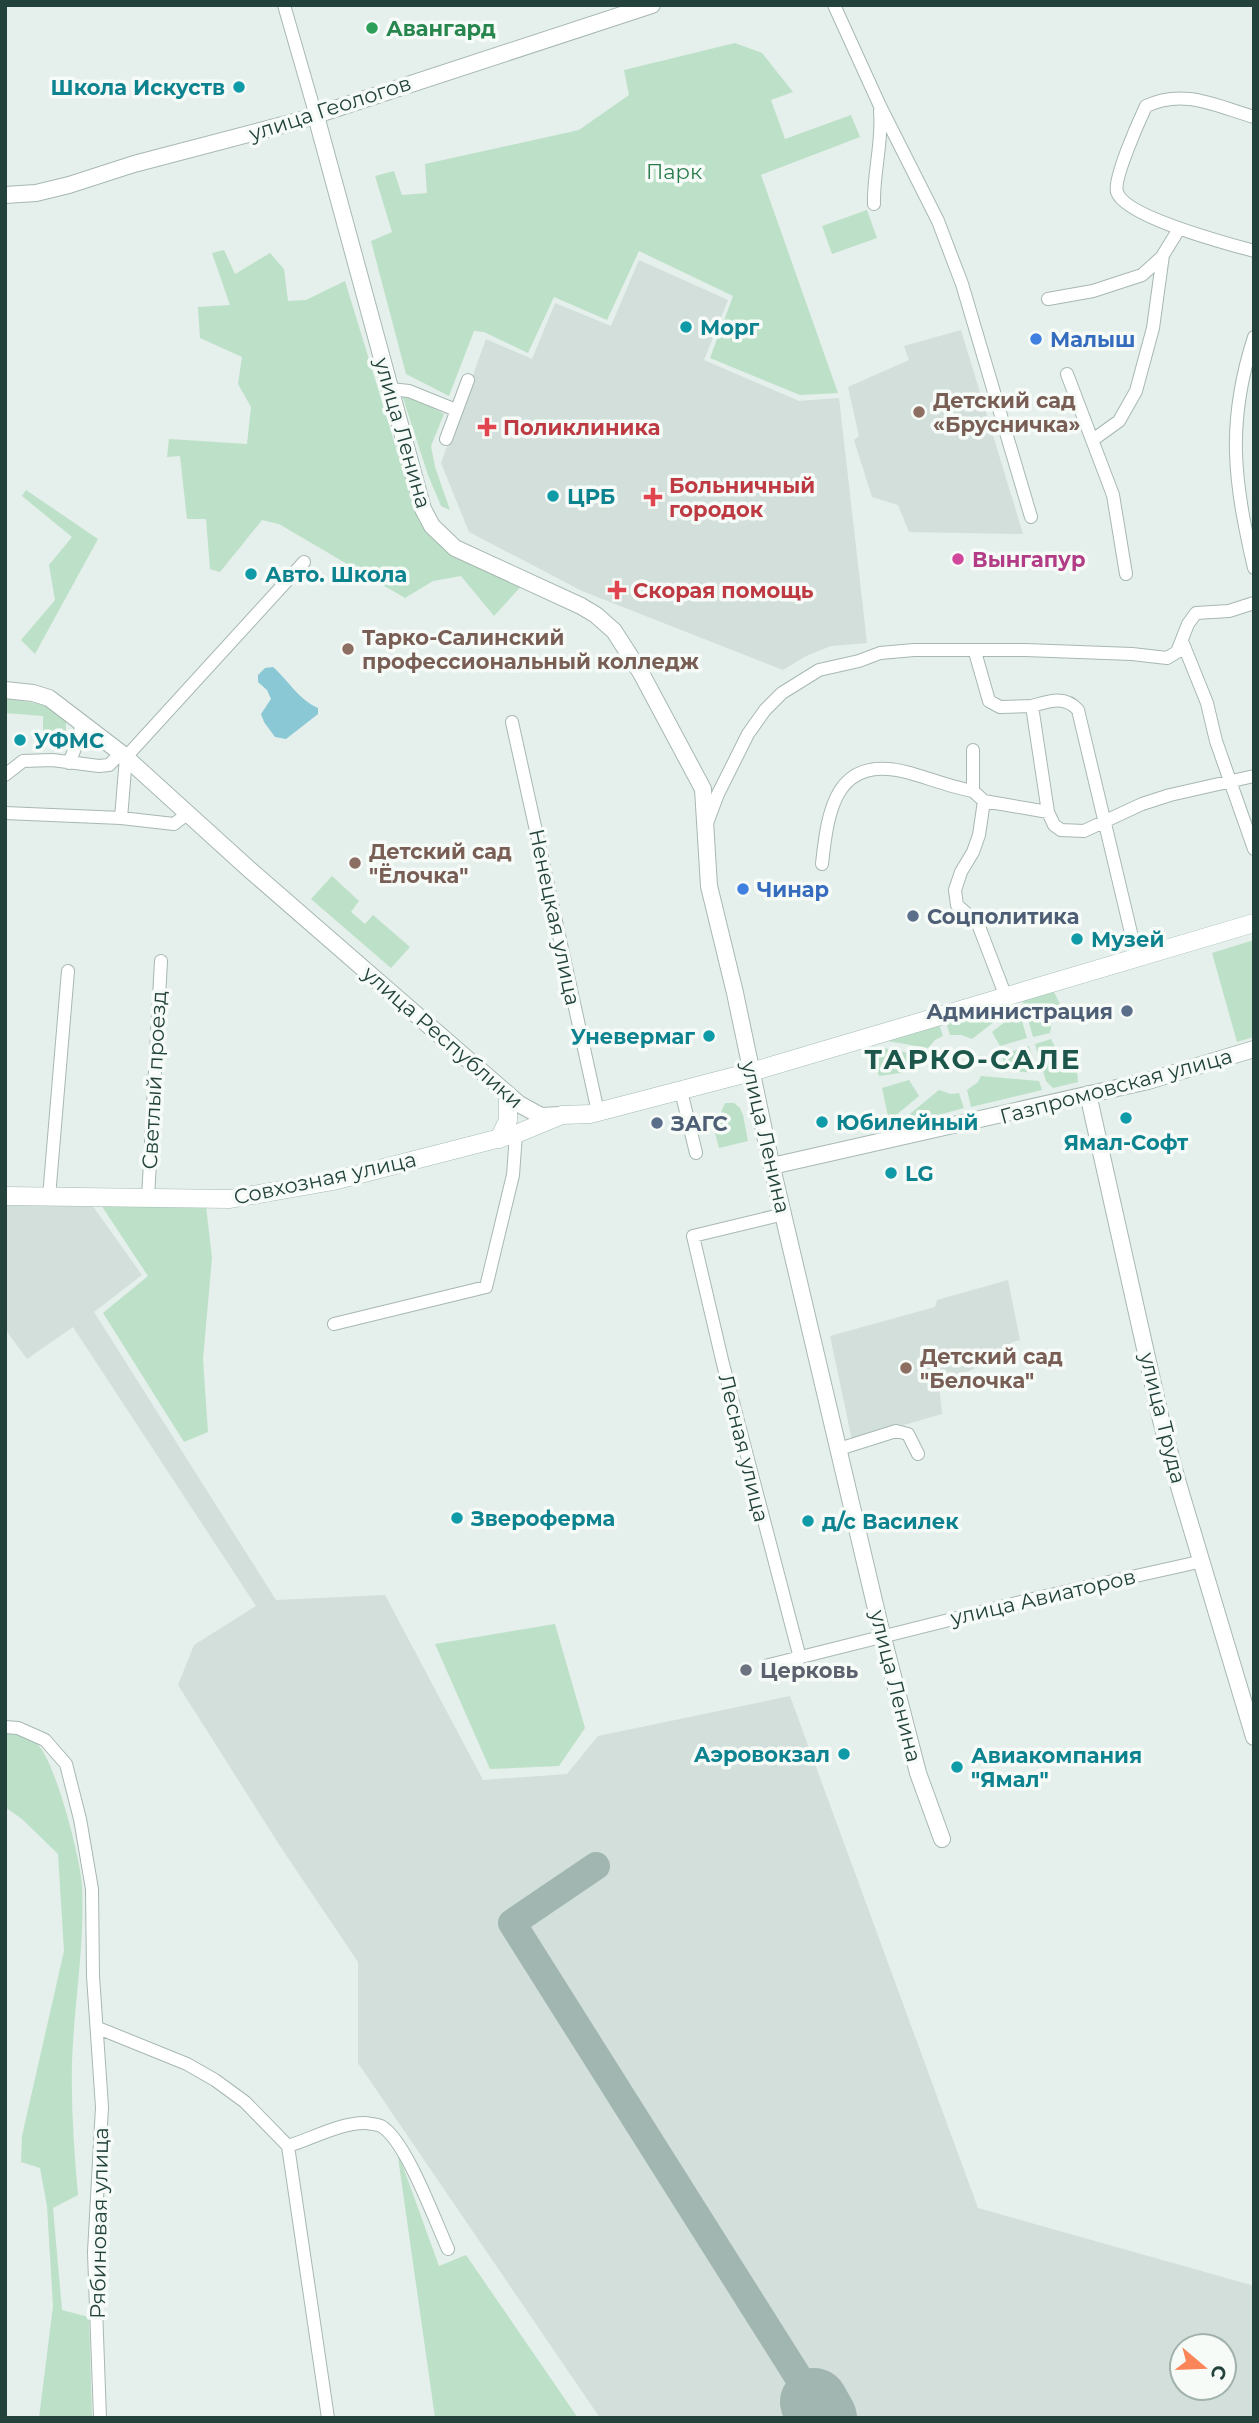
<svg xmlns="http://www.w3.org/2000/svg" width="1259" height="2423" viewBox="0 0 1259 2423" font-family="Montserrat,sans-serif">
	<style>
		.built { fill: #d3dfda; fill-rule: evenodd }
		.green { fill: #bde1c8 }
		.water { fill: #8ac8d6 }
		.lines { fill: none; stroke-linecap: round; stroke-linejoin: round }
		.taxiway { stroke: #a1b6b0; stroke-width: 28 }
		.runway { stroke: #a1b6b0; stroke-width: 68 }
		.minor-casing { stroke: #a7b8b3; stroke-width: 14 }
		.tertiary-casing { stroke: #a7b8b3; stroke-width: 18 }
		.secondary-casing { stroke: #a2bbb3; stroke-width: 19 }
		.minor { stroke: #fff; stroke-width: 12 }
		.tertiary { stroke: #fff; stroke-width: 16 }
		.secondary { stroke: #fff; stroke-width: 18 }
		.leisure-dot { fill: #2e9e5b; stroke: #f6fbf8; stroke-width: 2.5 }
		.culture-dot { fill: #0f9aa8; stroke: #f6fbf8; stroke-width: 2.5 }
		.shop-dot { fill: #3f7fe0; stroke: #f6fbf8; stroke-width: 2.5 }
		.education-dot { fill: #8d6e63; stroke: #f6fbf8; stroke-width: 2.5 }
		.health-dot { fill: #e0444e; stroke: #f6fbf8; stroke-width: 2.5 }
		.hotel-dot { fill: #d1479c; stroke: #f6fbf8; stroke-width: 2.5 }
		.service-dot { fill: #5c6f8a; stroke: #f6fbf8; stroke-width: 2.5 }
		.worship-dot { fill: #6b7280; stroke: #f6fbf8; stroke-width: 2.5 }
		.labels { text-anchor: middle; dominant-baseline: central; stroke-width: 7; stroke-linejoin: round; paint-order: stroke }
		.leisure-label { font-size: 21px; font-weight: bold; fill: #27864d; stroke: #f6fbf8; text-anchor: start }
		.culture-label { font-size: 21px; font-weight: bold; fill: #0d838f; stroke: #f6fbf8; text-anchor: start }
		.street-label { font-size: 21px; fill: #22423b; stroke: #f6fbf8 }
		.park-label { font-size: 21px; fill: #2a7c4c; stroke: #f6fbf8 }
		.shop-label { font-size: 21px; font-weight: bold; fill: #366cbe; stroke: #f6fbf8; text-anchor: start }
		.education-label { font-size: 21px; font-weight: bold; fill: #785e54; stroke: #f6fbf8; text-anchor: start }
		.health-label { font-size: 21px; font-weight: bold; fill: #be3a42; stroke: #f6fbf8; text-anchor: start }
		.hotel-label { font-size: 21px; font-weight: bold; fill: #b23c85; stroke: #f6fbf8; text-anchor: start }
		.service-label { font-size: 21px; font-weight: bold; fill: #4e5e75; stroke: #f6fbf8; text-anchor: start }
		.worship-label { font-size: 21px; font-weight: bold; fill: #5b616d; stroke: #f6fbf8; text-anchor: start }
		.district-label { font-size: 28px; font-weight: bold; letter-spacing: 2px; fill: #1d564a; stroke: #f6fbf8 }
	</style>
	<rect width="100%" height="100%" fill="#e5efeb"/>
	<path class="built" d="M639,260l89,40 -24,60 95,41 40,-3 28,245 -36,3 -25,10 -23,14 -201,-79 -113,-59 -28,-69 45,-124 46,20 23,-56 56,23z
		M961,330l62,204 -114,-2 -11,-27 -26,-8 -18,-57 5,-4 -11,-49 61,-27 -5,-14z
		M5,1204l87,1 50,70 -48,37 182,288 109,-5 98,185 84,-6 31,-38 192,-40 188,512 273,77 3,5v128h-654l-242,-355v-101l-78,-116 -102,-161 16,-40 62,-39 -183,-279 -46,32 -22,-30zM1182,2346h42v42h-42z
		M1008,1280l12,60 -10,3v9l-71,33 3,29 -90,26 -22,-104 105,-29 2,-7z"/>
	<path class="green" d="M735,43l27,10 31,39 -22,8 14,39 66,-24 9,22 -99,38 77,218 -38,2 -90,-37 23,-62 -94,-45 -32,69 -53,-23 -26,56 -44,-21 -10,-1 -25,65 -43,-22 -35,-133 21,-9 -17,-56 19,-5 8,24 25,-2 -2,-29 154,-34 50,-35 -5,-25z
		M867,210l10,28 -45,16 -10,-28z
		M224,250l11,24 35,-21 14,16 4,32 18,-1 39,-19 70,229 41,48 68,25 -30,33 -33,-40 -28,5 -28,17 -126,-74 -17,-4 -42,52 -10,-3 -4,-50h-19l-7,-63 -13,1 2,-18 78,5 4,-37 -13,-23 4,-27 -42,-19 -2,-31 32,-2 -18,-52z
		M400,389l44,25 -13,32 4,21 15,43 -9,-4 -13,-31z
		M26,490l72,49 -63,115 -14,-14 34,-40 -6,-35 23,-28 -50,-41z
		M5,698l41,7 20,16v23l-23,-2v-26l-38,-3z
		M332,876l27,25 -8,11 14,12 8,-9 37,32 -19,21 -80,-69z
		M1254,940v97l-17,5 -25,-89z
		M1052,988l9,18 -9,15 -2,12 -17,4 -10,-35 4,-8z
		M1015,999l2,5 -45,35 -11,-4h-11l-5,-16z
		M1019,1011l8,27 -27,8 -8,-14z
		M938,1021l5,15 -8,4 -7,8 -52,-9z
		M1051,1039l5,10 20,11 2,22 -25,6 -7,-7 -11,-37z
		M869,1045l39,8 -1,19 -28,4z
		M1029,1046l8,27 -34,-3v-16z
		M981,1076l58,5 3,9 -71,17 -4,-17 11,-8z
		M909,1080l10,16 -30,25 -7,-33z
		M939,1090l12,4 8,-1 5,15 -70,19z
		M725,1103h9l6,5 3,7 5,26 -29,7 -5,-19z
		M101,1205l105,1 6,52 -9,101 5,73 -24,10 -81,-129 45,-37z
		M555,1624l30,104 -26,38 -69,3 -55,-125z
		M5,1728c11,1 25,9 33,17 17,16 43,115 44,141 3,59 -8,117 -10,176 -1,44 2,89 6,133l-25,13 9,102 27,7 3,101h-53l14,-112 -6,-100 -7,-38 -19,-6 1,-26 42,-185 -6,-97 -36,-35 -17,-12z
		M397,2150l42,116 27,-11 112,163h-143z"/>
	<path class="water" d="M273,667c15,13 26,33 45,41v6l-32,25 -11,-2 -11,-15 -3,-8 10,-15 -4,-9 -9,-8v-7l7,-7z"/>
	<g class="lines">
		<path class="taxiway" d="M596,1866l-84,57 302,479"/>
		<path class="runway" d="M814,2402l9,16"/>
		<g class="minor-casing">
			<path id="minor" d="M284,5l32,111
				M834,5l46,101 58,115 24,63 69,233
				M1254,117c-38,-11 -70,-29 -108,-11 -7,15 -33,73 -29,86 8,25 112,52 137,59
				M874,204c-1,-31 9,-62 6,-93
				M1048,299l45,-8 49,-16 21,-19
				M1254,337c-28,87 -20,144 0,231
				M1067,374l46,121 13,79
				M390,389l19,2 47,19
				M446,439l22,-59
				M1094,439l25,-18 17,-30 17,-63 10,-73 16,-26
				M1182,641l25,62 9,38 38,108
				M975,652l14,49 11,6 32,-1 16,106 -64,-11
				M1032,706c17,-5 33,-11 46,4l59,248
				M512,722l86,390
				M973,750v41l11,10 -5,34 -6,17 -12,20 -6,18 2,15 21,19 28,73
				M69,763l11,-27 1,-15
				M5,775l18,-14 29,-1 47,6 10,-1 12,-12
				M1048,812l6,13 7,5 23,1 58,-27 28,-9 84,-19
				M5,813l116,5
				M187,814l-13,10 -53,-6 5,-61 178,-195
				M707,823l11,-29 30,-60 17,-24 17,-17 37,-23 40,-9 21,-8 34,-3h111l107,4 35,4 10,-6 11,-28 8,-11 33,-2 25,-8
				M822,864c6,-56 14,-111 88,-91 21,6 41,14 63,18
				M681,1091l15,62
				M49,1197l19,-226
				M148,1198l13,-237
				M784,1214l-91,22 30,128 77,294
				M334,1324l152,-37 27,-112 3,-41
				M839,1449l57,-18 12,3 10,20
				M765,1666l272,-68 166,-37
				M5,1727l13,1 27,12 21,24 14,55 12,70 1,87 9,131 -8,145 6,166
				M98,2028l89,36 28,16 30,22 43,44 40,272
				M288,2146c23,-7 54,-24 78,-23 4,1 11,1 15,3 25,14 54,95 67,123"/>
		</g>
		<g class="tertiary-casing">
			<path id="tertiary" d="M316,116l107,393 9,17 23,22 126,58 15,9 18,16 27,42 62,116 6,97 26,107 35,166 110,467 38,147 24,66
				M5,195l31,-2 33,-8 65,-21 164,-43 354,-116
				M5,690l28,3 16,5 72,55 129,117 269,234 22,12 19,-1
				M1088,1094l73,326 16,60 77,257
				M772,1166l376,-85 106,-32"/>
		</g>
		<g class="secondary-casing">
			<path id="secondary" d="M499,1139l9,-19v-25
				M5,1196l225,3 103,-18 183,-47 46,-19 28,-1 161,-42 503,-149"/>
		</g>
		<use href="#minor" class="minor"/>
		<use href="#tertiary" class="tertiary"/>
		<use href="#secondary" class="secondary"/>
	</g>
	<circle class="leisure-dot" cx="372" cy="28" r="7"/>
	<g class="culture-dot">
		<circle cx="239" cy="87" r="7"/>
		<circle cx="686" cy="327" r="7"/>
		<circle cx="553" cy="496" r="7"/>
		<circle cx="251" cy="574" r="7"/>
		<circle cx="20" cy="740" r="7"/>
		<circle cx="1077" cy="939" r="7"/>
		<circle cx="709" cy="1036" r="7"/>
		<circle cx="1126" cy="1118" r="7"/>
		<circle cx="822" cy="1122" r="7"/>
		<circle cx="891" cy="1173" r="7"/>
		<circle cx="457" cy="1518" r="7"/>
		<circle cx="808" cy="1521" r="7"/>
		<circle cx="844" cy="1754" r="7"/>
		<circle cx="957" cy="1767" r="7"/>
	</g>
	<g class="shop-dot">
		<circle cx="1036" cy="339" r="7"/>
		<circle cx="743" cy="889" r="7"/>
	</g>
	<g class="education-dot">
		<circle cx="919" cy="412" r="7"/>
		<circle cx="348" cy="649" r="7"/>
		<circle cx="355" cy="863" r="7"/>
		<circle cx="906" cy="1368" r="7"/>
	</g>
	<g class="health-dot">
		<path d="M483.5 416.5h7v7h7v7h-7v7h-7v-7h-7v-7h7z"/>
		<path d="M649.5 486.5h7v7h7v7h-7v7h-7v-7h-7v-7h7z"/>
		<path d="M613.5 579.5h7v7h7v7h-7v7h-7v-7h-7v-7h7z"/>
	</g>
	<circle class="hotel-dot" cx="958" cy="559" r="7"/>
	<g class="service-dot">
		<circle cx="913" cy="916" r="7"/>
		<circle cx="1127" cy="1011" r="7"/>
		<circle cx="657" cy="1123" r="7"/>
	</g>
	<circle class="worship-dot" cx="746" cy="1670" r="7"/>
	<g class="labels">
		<g class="leisure-label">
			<text x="386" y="28">Авангард</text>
		</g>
		<g class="culture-label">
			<text x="225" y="87" text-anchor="end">Школа Искуств</text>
			<text x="700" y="327">Морг</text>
			<text x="567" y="496">ЦРБ</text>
			<text x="265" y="574">Авто. Школа</text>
			<text x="34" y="740">УФМС</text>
			<text x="1091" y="939">Музей</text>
			<text x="695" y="1036" text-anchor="end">Уневермаг</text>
			<text x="836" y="1122">Юбилейный</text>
			<text x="1126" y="1142" text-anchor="middle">Ямал-Софт</text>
			<text x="905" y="1173">LG</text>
			<text x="471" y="1518">Звероферма</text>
			<text x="822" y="1521">д/с Василек</text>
			<text x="830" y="1754" text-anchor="end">Аэровокзал</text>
			<text x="971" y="1755">Авиакомпания<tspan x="971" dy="24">"Ямал"</tspan></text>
		</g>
		<g class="street-label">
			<text transform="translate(330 108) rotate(-18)">улица Геологов</text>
			<text transform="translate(403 433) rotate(74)">улица Ленина</text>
			<text transform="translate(555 917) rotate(78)">Ненецкая улица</text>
			<text transform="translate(443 1037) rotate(41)">улица Республики</text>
			<text transform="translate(154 1080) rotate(-87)">Светлый проезд</text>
			<text transform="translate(1116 1086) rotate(-15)">Газпромовская улица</text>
			<text transform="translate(766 1137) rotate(77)">улица Ленина</text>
			<text transform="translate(325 1178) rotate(-12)">Совхозная улица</text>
			<text transform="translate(1163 1418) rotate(76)">улица Труда</text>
			<text transform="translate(744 1448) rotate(76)">Лесная улица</text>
			<text transform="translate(1043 1597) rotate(-13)">улица Авиаторов</text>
			<text transform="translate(896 1686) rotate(76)">улица Ленина</text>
			<text transform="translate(99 2223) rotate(-89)">Рябиновая улица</text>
		</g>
		<g class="park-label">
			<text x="674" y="171">Парк</text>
		</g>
		<g class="shop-label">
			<text x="1050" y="339">Малыш</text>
			<text x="757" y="889">Чинар</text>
		</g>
		<g class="education-label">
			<text x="933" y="400">Детский сад<tspan x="933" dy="24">«Брусничка»</tspan></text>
			<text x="362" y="637">Тарко-Салинский<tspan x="362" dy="24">профессиональный колледж</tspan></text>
			<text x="369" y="851">Детский сад<tspan x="369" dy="24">"Ёлочка"</tspan></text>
			<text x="920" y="1356">Детский сад<tspan x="920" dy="24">"Белочка"</tspan></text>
		</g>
		<g class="health-label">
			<text x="503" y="427">Поликлиника</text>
			<text x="669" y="485">Больничный<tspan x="669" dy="24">городок</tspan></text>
			<text x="633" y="590">Скорая помощь</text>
		</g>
		<g class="hotel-label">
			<text x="972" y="559">Вынгапур</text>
		</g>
		<g class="service-label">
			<text x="927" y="916">Соцполитика</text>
			<text x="1113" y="1011" text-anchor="end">Администрация</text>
			<text x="671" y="1123">ЗАГС</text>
		</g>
		<g class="worship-label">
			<text x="760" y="1670">Церковь</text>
		</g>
		<g class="district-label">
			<text x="973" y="1059">ТАРКО-САЛЕ</text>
		</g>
	</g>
	<rect width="1259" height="2423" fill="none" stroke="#22423b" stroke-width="14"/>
	<g transform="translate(1203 2367) rotate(109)"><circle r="33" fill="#f6fbf8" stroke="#a1b1ac" stroke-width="2"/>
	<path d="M0-5L12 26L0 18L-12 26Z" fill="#f98558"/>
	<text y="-10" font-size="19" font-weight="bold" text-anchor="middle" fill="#22423b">С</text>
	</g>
</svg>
